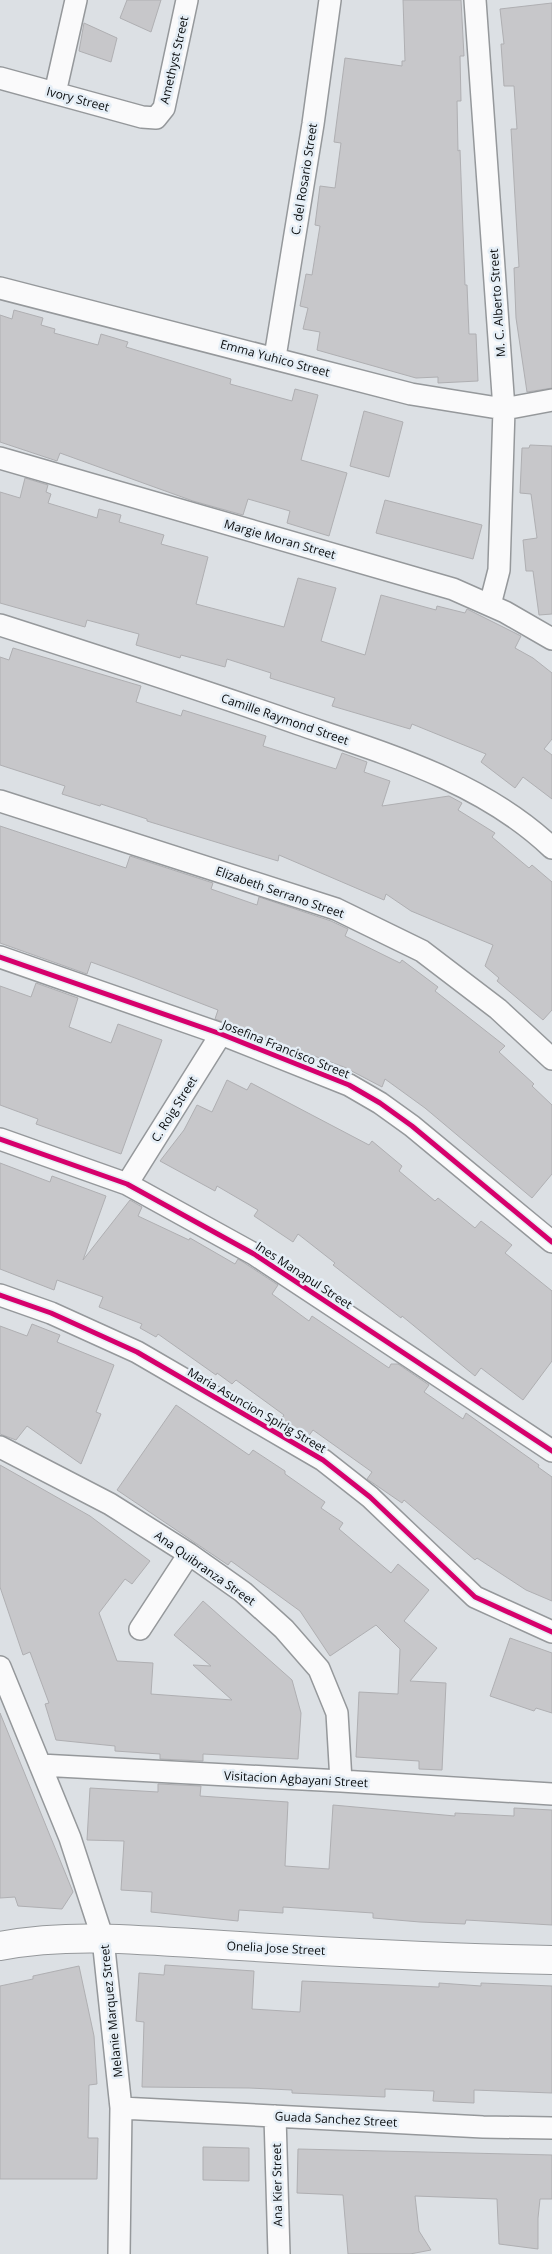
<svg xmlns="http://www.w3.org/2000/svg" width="552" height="2254" viewBox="0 0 552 2254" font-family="'Open Sans',sans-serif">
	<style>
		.building { fill: #c7c7ca; stroke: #afafb2 }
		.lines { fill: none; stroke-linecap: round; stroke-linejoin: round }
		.street-casing { stroke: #95989b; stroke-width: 24 }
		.secondary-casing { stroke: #95989b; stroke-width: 30 }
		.street { stroke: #fafafb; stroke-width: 21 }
		.secondary { stroke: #fafafb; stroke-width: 28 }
		.cycleway-casing { stroke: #e5eef6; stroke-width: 8 }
		.cycleway { stroke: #d6006c; stroke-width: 5 }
		.labels { text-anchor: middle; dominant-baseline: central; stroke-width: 5; stroke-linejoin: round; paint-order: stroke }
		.street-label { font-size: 12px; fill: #090c0e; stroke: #e5eef6 }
	</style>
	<rect width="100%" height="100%" fill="#dce0e4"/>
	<path class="building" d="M127,0h34l-10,32 -31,-14z
		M403,0h58l3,56h-4l1,45h-4l1,50 2,-1 5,135h2l2,49h7l2,47 -40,2v-6l-22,1 -99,-28 3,-18 -17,-3 5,-21 -8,-2 6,-32 6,1 8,-49 -5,-1 5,-39 15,2 6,-45 -7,-1 11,-84 57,8v-5h3z
		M552,3v385l-25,4 -11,-74 -2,-50 5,-1 -8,-138h6l-3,-43h-10l-3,-42h3l-4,-35z
		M84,23l33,15 -6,24 -32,-11z
		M14,310l29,8 -2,7 14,4 -1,4 44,12 3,-11 27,8 -2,5 105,32 -1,5 62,17 3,-12 23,6 -17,65 46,13 -18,63 -42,-13 3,-12 -42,-12 -5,16 -50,-14 -133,-48 -3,8 -57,-19v-127l12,4z
		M364,411l39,11 -14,55 -39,-11z
		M530,445l22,1v168l-13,1 -6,-44h-7l-3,-31 14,-2 -6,-44 -11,-1 2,-45h7z
		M25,478l23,7 -2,7 5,2 -3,9 49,15 2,-9 22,6 -2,7 45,13 -3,9 47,13 -12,47 88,23 14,-49 38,10 -15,53 44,14 16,-60 55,15 1,-4 28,7 2,-4 54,27 -6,12 18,10 19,15v66l-8,10 8,6v44l-29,-22 -8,11 -34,-26 5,-8 -74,-30 -2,5 -78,-23 3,-8 -65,-20 1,-5 -44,-14 -2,8 -44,-12 -1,3 -44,-13 3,-11 -52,-14 -2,7 -85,-24v-111l20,6z
		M385,500l97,25 -9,34 -97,-26z
		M13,648l128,38 -5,16 45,14 2,-6 83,26 -3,10 73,23 6,-16 25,9 -3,10 26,9 -8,25 67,-10 13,7 -4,7 37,23 -3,4 37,31 3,-3 20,17v128l-9,10 -46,-39 2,-3 -14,-12 8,-21 -82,-34 -25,-17 -2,6 -105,-45 -1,6 -131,-40v-2l-46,-15 -1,2 -38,-12 3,-8 -65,-21v-108l9,3z
		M0,826l126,42 4,-12 83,27 -2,6 46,16 2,-8 72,24 17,8 -3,7 55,27 2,-3 36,27 -3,4 70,55 -6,6 35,32 -2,2 20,19v69l-20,24 -107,-90 -40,-29 -3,8 -38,-20 -129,-48 3,-9 -83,-32 -44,-16 -4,12 -87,-31z
		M36,983l42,15 -9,29 42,16 7,-19 44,16 -41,114 -85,-30 2,-5 -38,-14v-119l31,11z
		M227,1080l20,10 4,-7 118,62 3,-4 30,25 -3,5 36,30 3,-3 37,30 6,-7 31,24 -7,8 47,38v70l-29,39 -42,-32 -6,8 -73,-60 -1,2 -68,-53 2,-2 -37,-29 -5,8 -39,-26 4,-6 -41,-24 -2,5 -55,-30 24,-31 13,-25 15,7z
		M0,1163l50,19 2,-6 54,20 -23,64 47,-60 12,7 -4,9 51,24 1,-2 45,26 3,-5 5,3 35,23 -6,9 37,27 3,-5 77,52 2,-4h7l31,21 -5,7 39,27 3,-6 73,52 -1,2 14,10v124l-26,-11 -49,-32 -2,2 -71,-60 -2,3 -35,-24 5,-7 -59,-42 -5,7 -28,-16 4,-6 -48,-35 -4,4 -15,-11 -1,2 -58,-41 -2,3 -16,-9 2,-4 -43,-17 4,-10 -46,-17 -3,10 -54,-21z
		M32,1324l28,11 -3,7 57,23 -18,47 5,2 -20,50 -54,-38 -11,14 -16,-6v-108l27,10z
		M176,1405l73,50 4,-5 32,21v3l40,28 -4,6 22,15 -4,6 52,44 7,-9 31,26 -25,31 33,27 -27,33 36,2 -4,87 -23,-1v-8l-63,-4 3,-65 39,2 2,-45 -24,-24 -46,31 -30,-45 -69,-50 -3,4 -111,-75z
		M0,1465l90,51 60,45 -18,23 -7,-5 -26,34 18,48 36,2 -2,31 81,6 -39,-35 18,1 -37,-31 29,-34 89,79 9,33 -3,46 -95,-5v7l-43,-2v-5l-45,-3v-5l-59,-6 -11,-36 4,-1 -19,-51 -7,3 -23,-68z
		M510,1638l42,15v60l-16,-5 -2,3 -44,-15z
		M0,1713l73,179 -11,17 -44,-3 -3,-9 -15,1z
		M158,1784l43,2 -1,10 88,6 -3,64 44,3 4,-64 122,11v-3l59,3v-8l38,2v115l-86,-5 -1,4 -45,-2 -47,-4v-5l-90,-6v6l-44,-3 -1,11 -87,-9 1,-20 -31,-2 3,-49 -37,-1 3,-52 68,4z
		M165,1965l89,6 -2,38 48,3 2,-31 137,6v-4l42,3v-3l71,3v107l-78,-3v13l-41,-2 1,-10 -49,-2v8l-93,-4v-3l-43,-2 -107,-1 2,-65 -8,-1 3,-48 25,2z
		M79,1966l15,70 3,48 -8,1 -1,53h10l-1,41h-97v-193l33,-7v-3z
		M203,2147l46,1v33l-46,-1z
		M298,2149l254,6v44h-12l-2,19v31l-39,-5 -2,-45 -82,-3 4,35 12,19 -21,4h-62l-5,-59 -46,-2z"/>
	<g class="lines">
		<g class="street-casing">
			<path id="street" d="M475,0l29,409 -5,161 -9,35
				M0,78l142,39 14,1 8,-10 23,-108
				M55,93l21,-93
				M0,288l411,106 93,15 48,-9
				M275,357l38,-233 17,-124
				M0,458l453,131 52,23 47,27
				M0,625c100,32 200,64 299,99 88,30 184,58 253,124
				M0,801l336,108 86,42 76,58 54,50
				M0,957l221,77 128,51 31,18 32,23 140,116
				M0,1139l127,45 127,70 298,197
				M127,1184l94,-150
				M0,1295l51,18 86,39 186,108 47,37 105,100 77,35
				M0,1447l110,57 79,50 54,38 41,37 35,40 18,44 4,68
				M140,1629l49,-75
				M0,1667l70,171 33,101 18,169 -2,146
				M40,1765l301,16 211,13
				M121,2108l362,19 69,1
				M275,2116l4,138"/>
		</g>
		<g class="secondary-casing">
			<path id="secondary" d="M0,1946c73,-14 149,-5 223,-1 110,7 219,13 329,15"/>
		</g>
		<use href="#street" class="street"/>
		<use href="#secondary" class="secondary"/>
		<g class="cycleway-casing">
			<path id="cycleway" d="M0,957l221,77 128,51 31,18 32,23 140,116
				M0,1139l127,45 127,70 298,197
				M0,1295l51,18 86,39 186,108 47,37 105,100 77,35"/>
		</g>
		<use href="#cycleway" class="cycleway"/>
	</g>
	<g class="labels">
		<g class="street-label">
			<text transform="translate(174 60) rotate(-77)">Amethyst Street</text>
			<text transform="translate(78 99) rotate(15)">Ivory Street</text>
			<text transform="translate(304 179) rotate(-81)">C. del Rosario Street</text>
			<text transform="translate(497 303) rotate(-94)">M. C. Alberto Street</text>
			<text transform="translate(275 358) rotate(15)">Emma Yuhico Street</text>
			<text transform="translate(280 539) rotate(16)">Margie Moran Street</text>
			<text transform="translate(285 719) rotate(19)">Camille Raymond Street</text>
			<text transform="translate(280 892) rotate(19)">Elizabeth Serrano Street</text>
			<text transform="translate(286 1049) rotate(22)">Josefina Francisco Street</text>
			<text transform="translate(174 1109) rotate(-58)">C. Roig Street</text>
			<text transform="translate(304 1275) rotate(33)">Ines Manapul Street</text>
			<text transform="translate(257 1410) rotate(30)">Maria Asuncion Spirig Street</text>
			<text transform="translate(205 1568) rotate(35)">Ana Quibranza Street</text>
			<text transform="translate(296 1779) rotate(3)">Visitacion Agbayani Street</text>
			<text transform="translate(276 1948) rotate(3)">Onelia Jose Street</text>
			<text transform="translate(111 2011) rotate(-96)">Melanie Marquez Street</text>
			<text transform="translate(336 2119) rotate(3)">Guada Sanchez Street</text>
			<text transform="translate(277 2185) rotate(-91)">Ana Kier Street</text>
		</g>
	</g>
</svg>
